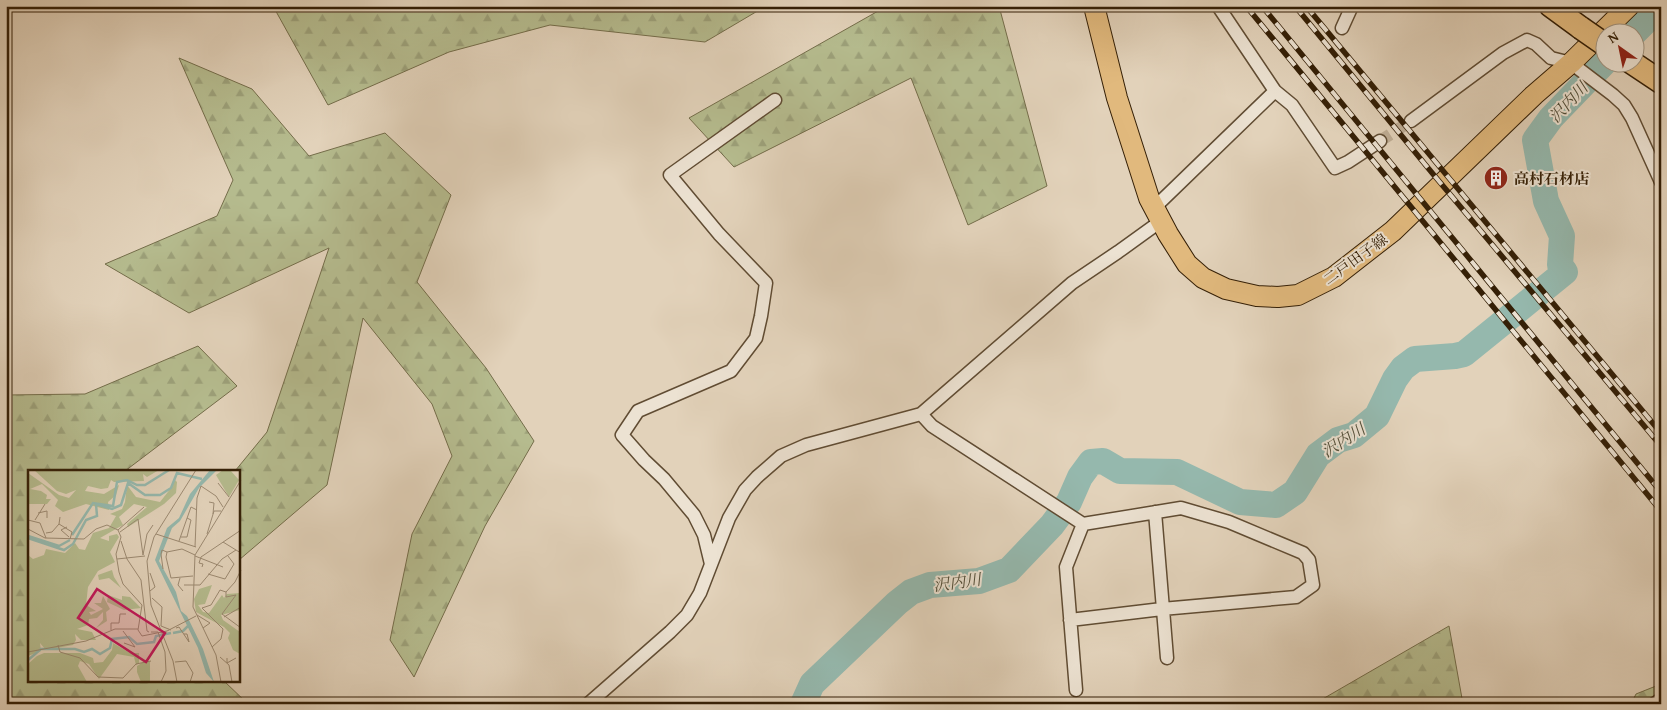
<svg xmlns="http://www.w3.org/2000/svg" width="1667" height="710" viewBox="0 0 1667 710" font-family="'Gentium Book Plus','Noto Serif JP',serif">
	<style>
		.forest { fill: url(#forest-firs); stroke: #746d4a }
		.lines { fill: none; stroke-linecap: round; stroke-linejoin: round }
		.river { stroke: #95b8ad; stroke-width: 26 }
		.street-tunnel { stroke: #bfae96; stroke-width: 12; stroke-dasharray: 12 6; stroke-linecap: butt }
		.street-casing { stroke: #604c33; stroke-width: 15 }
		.primary-casing { stroke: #341f06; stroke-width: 22 }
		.highway-casing { stroke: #341f06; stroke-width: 25 }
		.street { stroke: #ece2d2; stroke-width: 12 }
		.primary { stroke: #e1b97d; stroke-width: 20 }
		.highway { stroke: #e1b97d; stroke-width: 22 }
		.rail-casing { stroke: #341f06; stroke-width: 5.5 }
		.rail { stroke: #ece2d2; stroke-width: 4; stroke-dasharray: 11; stroke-linecap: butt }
		.highway-bridge-casing { stroke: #341f06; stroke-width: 25; stroke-linecap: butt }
		.highway-bridge { stroke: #e1b97d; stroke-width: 22 }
		.labels { text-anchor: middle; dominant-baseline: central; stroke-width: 4; stroke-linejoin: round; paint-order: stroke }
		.poi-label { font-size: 15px; font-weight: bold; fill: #341f06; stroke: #ece2d2; text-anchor: start }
		.street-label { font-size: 15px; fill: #341f06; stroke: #ece2d2 }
		.water-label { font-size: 16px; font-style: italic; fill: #514d38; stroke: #ece2d2 }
		.inset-river { fill: none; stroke: #95b8ad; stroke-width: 2.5 }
		.inset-road { fill: none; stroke: #9c8a72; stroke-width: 1 }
		.view { fill: #c2185b; fill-opacity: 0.15; stroke: #c2185b; stroke-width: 2.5 }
		.inset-edge { fill: none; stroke: #341f06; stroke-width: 2.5 }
	</style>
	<defs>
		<pattern id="forest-firs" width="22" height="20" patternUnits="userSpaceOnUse" patternTransform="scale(1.25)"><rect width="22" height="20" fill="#b5bb8e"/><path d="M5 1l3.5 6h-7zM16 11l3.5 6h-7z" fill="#9ca079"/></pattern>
	</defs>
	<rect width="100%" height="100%" fill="#e2d2ba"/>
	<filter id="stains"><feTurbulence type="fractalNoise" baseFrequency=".004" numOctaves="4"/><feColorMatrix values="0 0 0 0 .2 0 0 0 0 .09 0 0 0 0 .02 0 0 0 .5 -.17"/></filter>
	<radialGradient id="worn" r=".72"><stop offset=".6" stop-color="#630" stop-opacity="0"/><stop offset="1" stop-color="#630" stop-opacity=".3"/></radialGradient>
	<path class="forest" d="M273,6h493l-61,36 -155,-17 -101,27 -121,53z
		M887,6h112l48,180 -79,39 -57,-147 -177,89 -45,-49z
		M179,58l73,31 57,67 76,-23 66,62 -34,87 69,86 48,73 -49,85 -71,151 -24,-37 22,-106 40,-78 -20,-52 -69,-86 -36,167 -88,75v-89h-4l32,-39 62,-184 -140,65 -84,-49 112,-48 16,-36z
		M198,346l39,40 -112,85h-96v210h195l24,23h-242v-309l79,-1z
		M1449,626l14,78h-149z
		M1661,684v20h-30l5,-10z"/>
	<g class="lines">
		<path class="river" d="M1634,33l27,-27
			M803,704l9,-20 85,-81 14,-11 19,-7 49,-4 30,-11 43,-45 17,-23 11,-25 11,-15 12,-1 17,10 57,1 63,30 36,3 19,-13 23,-37 20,-15 16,-5 23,-19 18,-37 8,-11 12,-9 40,-3 9,-2 101,-82 -5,-7 2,-29 -16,-35 -11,-61 16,-22 54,-56"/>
		<path class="street-tunnel" d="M1380,141l31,-20"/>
		<g class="street-casing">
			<path id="street" d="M1218,6l57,85 17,14 43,63 13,-6 32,-21
				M1342,28l10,-22
				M1411,121l92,-68 24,-13 9,4 15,14 20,5 42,32 11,10 8,13 29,64
				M1154,208l121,-117
				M921,414l11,12 151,98 98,-16 48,14 74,31 6,7 4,25 -17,12 -134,12 -92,11
				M1155,512l12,146
				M711,564l-7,-29 -10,-20 -30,-36 -20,-19 -22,-25 16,-24 93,-40 25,-33 5,-22 5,-33 -47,-49 -49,-59 105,-75
				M1076,690l-10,-123 17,-43
				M588,704l82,-72 17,-17 13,-22 29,-75 16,-28 12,-13 24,-21 25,-11 115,-31 151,-131 46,-31 43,-31
				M1654,704l7,-5"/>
		</g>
		<g class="primary-casing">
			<path id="primary" d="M1094,6l23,92 32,100 19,36 19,30 16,14 23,11 31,7 21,1 20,-2 36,-18 59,-46 141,-136 37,-32 58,-57"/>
		</g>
		<g class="highway-casing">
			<path id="highway" d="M1551,6l30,22
				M1631,62l30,20"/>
		</g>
		<use href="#street" class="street"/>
		<use href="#primary" class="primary"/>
		<use href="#highway" class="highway"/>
		<g class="rail-casing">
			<path id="rail" d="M1246,6l415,505
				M1262,6l399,486
				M1295,6l138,168 228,272
				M1306,6l355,427"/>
		</g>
		<use href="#rail" class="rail"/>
		<g class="highway-bridge-casing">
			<path id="highway-bridge" d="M1581,28l23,16"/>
		</g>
		<use href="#highway-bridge" class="highway-bridge"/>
	</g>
	<defs>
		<g id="building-disc" transform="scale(1.25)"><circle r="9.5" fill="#8f2418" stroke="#ece2d2"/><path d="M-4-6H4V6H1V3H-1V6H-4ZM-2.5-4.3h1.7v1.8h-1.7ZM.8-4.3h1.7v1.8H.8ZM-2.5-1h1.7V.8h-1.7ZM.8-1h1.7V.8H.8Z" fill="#fff"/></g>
	</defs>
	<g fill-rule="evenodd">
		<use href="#building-disc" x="1496" y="178"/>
	</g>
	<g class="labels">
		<g class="poi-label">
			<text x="1514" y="178">高村石材店</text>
		</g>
		<g class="street-label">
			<text transform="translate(1355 259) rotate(-36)">二戸田子線</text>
		</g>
		<g class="water-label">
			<text transform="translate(1568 102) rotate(-47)">沢内川</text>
			<text transform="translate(1343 440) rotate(-33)">沢内川</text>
			<text transform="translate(957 582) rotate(-8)">沢内川</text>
		</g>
	</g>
	<g transform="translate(28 470)">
		<rect width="212" height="212" fill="#e2d2ba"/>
		<path d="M6,0h125l-12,7 -4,-3 1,7 -30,1 -3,-2 -3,8 -7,1 -13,-3 -3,5 19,3 15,-9 -3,10 -8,7 1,8 -23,-6 -23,8 -8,-6 3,-6 -16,-16 -12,5 11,2 6,4 -1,4h5l-4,5h-19v-31l31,22 10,3 7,-8 -10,4 -9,-3zM146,9l3,3 -1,11 -12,11 -36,23 -1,-3 20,-17 -13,-3 -15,13 4,8 -23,13 9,3v-5l8,-2 2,3 -9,15 5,10 -17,9 -10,16 -2,18 10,6 -7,1 2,3 12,-6 -9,-6h7l2,-7 7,13 -4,3 1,9 -11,7 7,-8v-8l-6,6 -8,1 -1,6 -11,4 15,3 4,8h-15l-6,-6 1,6 -3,5 -27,5 -6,-7 1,8 -13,5v-101l5,4 11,-4 2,-6 19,4 10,-10 4,6 6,1 8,-17 16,-5 7,-12 -6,-2 12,-5 3,-7 2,-17 9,12 24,5 11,-14zM84,100l2,7 7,11 -12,-10 -10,2 -1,-5zM184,115l-7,19 -7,1 5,7 6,1 13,-18 2,3 3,-4 13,-1v17l-19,5 2,5 17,12v22l-7,-4 -5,-12 2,-5 -6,-6 -28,-15 -2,-13 5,-10zM80,125l14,5v-4l8,1 11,11 -17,2 -17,-8zM85,173l17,10h9v10l-3,2 -2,-8 -17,-3 -18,25 -10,-15 -9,-3 -2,5 9,16h-59v-18l9,-8 7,-3h36l13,5 1,5 9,-1 9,-12zM117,191l5,1v20h-9l-4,-10v-6z" fill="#b5bb8e"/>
		<path d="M195,0h7l9,10 -10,17 -13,-22z" fill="#b5bb8e"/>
		<path d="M182,0h7l-18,18 -19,33 -8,7 -13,33 17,31 5,19 6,5 16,33 11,33 -8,-9 -8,-25 -43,-88 12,-32 12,-10 11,-24z" fill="#95b8ad"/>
		<path class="inset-river" d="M44,65l21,-32 20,3 4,-24 10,-2 10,5h8l24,-15M0,66l31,10 11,-6M0,68l36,12 9,-6 13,-24 11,-4 -1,-12 16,5 9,-4 7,-22 17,12h15l11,-7 6,-15 25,6M145,163l10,-2 6,-6M0,190l13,-11h34l9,3 8,-3 8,5 10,-6 2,-9 17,-2 8,7 17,-2 2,-6 15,-3"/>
		<path class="inset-road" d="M190,13l11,14M181,32l5,1 -1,11M10,43l9,-2v7M110,49l5,36M0,50l12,3 6,15M7,50l10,-16M31,54l13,8 -2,7M39,57l-6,3 8,7M0,59l17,9 39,1 12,-10 11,-4 11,5 3,7 -5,17 3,18 4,12 19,21 -4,25 4,6 25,-5 29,-15M90,60l26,-23M92,62l18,-13M18,63l6,-1 7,-8 1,-7M128,64l40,13M179,64l7,-23h7M153,67h6l4,-17 -4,-2M93,71l6,18 14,21 6,51 2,1M151,71l12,-34 6,3M195,72l13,8M167,77l2,-49 4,-12 15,10 7,11M115,85l4,-21 6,-9M167,86l28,11M89,89l28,-3M174,97l1,-3 -4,-1 2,-6 40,-27M135,99l-2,-15 1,-4 5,2M180,104l17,5 9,-15 -6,-8M165,106l-22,2 -5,-21 1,-5 15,-3 13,6M152,108l-2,7 5,6M156,115h16l22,-26 14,-9 5,3M122,121l5,-4 -5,-14M198,122l9,-10 6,-12M124,128l10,9 -1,19 10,4M169,145l13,8 -7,5M196,147l17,-10M148,158l3,-1 10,15 -2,-8h-3M83,160v-7h8l1,-9h6M95,161l12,16 -11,-4M123,162h7l7,20 1,19 -5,11M30,175l2,7 20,6 18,19 25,1 13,-14 15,-3M184,177l9,-8 2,-10 -21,-21 9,-3 9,-15 6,2v5l10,-2 -14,19 19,14M0,182l58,-11 29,-12h23M192,187l9,8 3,17M199,188v5l9,-5M147,192l11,-1 7,12 -3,9M149,212l-4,-21 -22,-56 -4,-44 7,-24 42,-67M193,212l-5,-27 -23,-48 2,-52 46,-75"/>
		<path class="view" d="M69,119l68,44 -19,29 -68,-44z"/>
		<rect width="212" height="212" class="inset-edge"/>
	</g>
	<rect width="1667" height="710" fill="none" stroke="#e2d2ba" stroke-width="25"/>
	<rect x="8" y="8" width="1652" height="695" fill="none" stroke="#341f06" stroke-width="2.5"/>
	<rect x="12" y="12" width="1642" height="685" fill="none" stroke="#341f06"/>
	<g transform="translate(1620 48) rotate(327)"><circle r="24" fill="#ece2d2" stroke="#a29480"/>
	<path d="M0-4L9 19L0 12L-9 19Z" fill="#8f2418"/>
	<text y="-8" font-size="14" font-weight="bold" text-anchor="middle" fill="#341f06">N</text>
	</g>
	<rect width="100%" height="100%" filter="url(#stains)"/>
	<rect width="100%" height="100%" fill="url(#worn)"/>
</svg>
